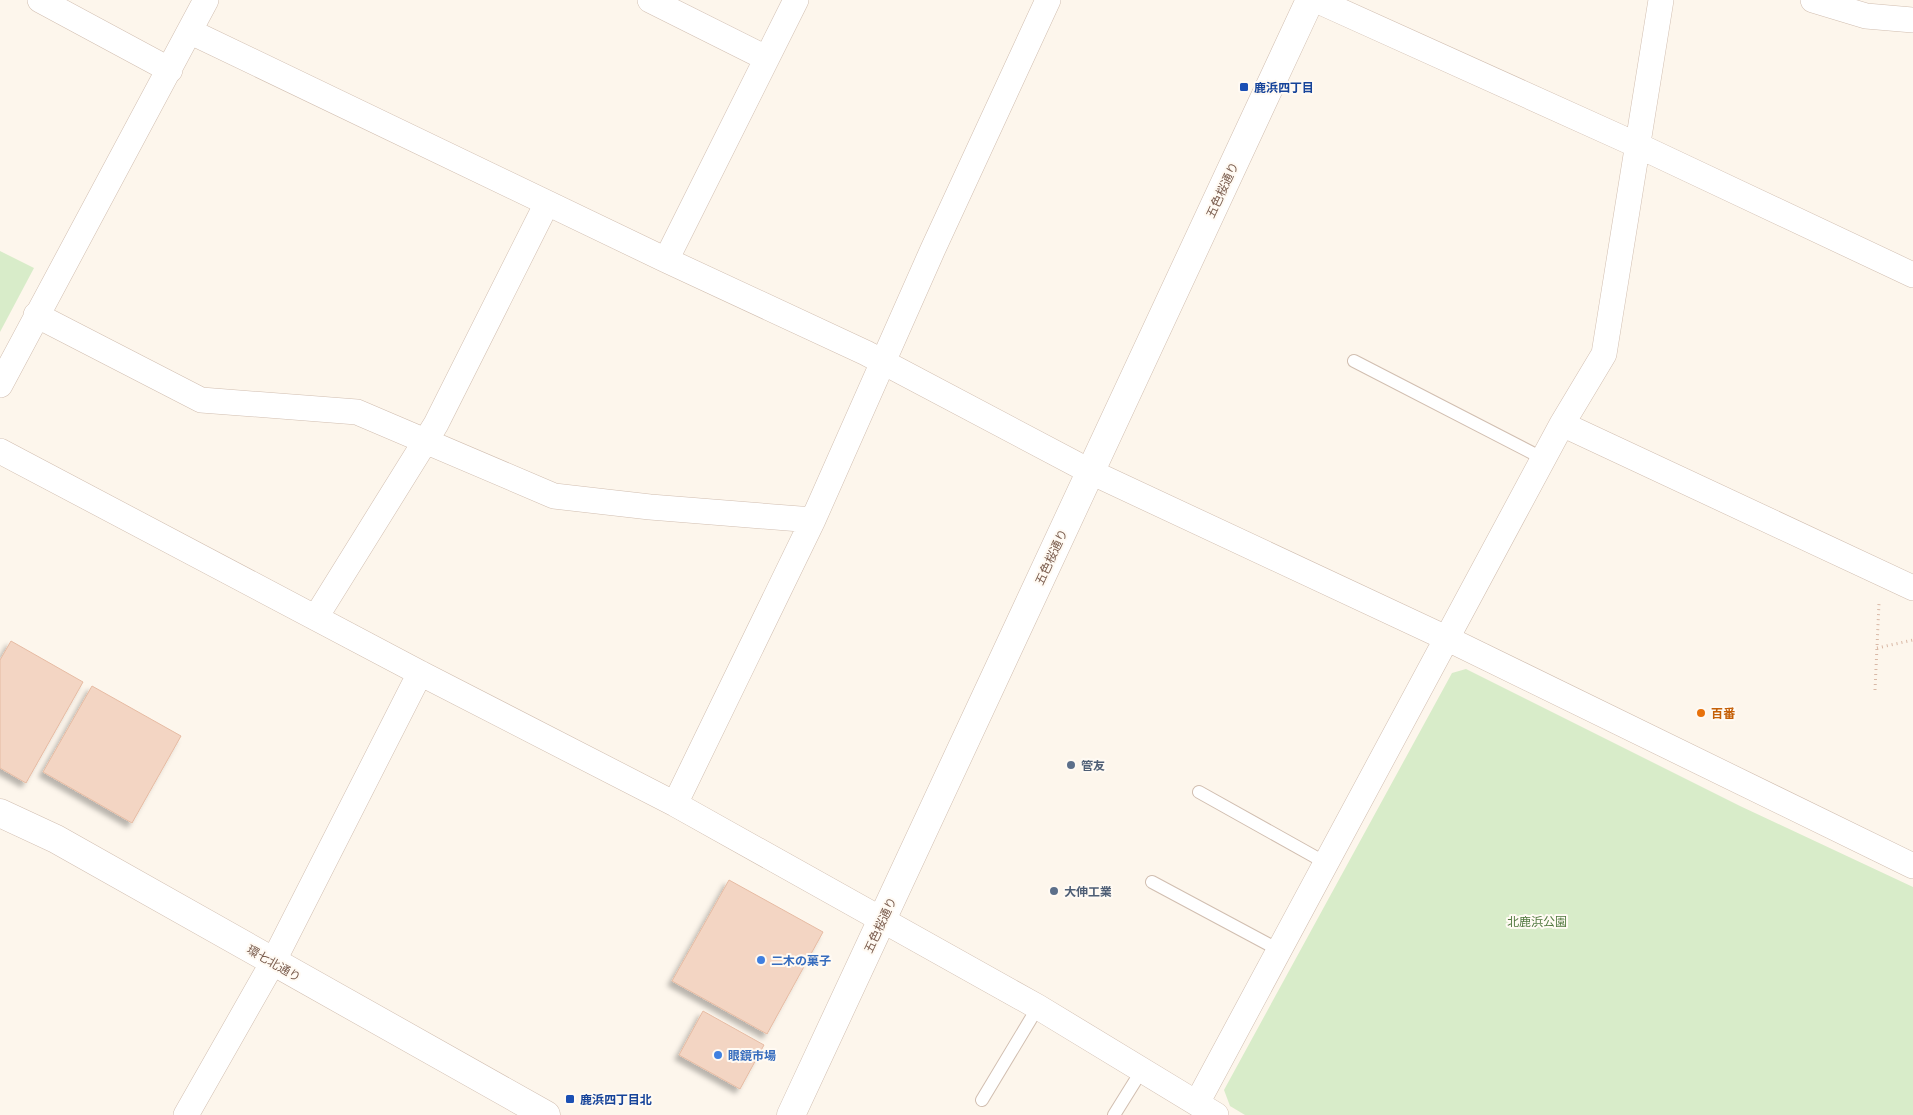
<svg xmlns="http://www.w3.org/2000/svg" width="1913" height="1115" viewBox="0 0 1913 1115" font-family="'Golos Text','Noto Sans JP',sans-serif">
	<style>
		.green { fill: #d8ecc9 }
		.building { fill: #f3d5c3; stroke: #e6bba3; filter: url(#shadow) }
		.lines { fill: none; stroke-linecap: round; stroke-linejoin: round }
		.service-casing { stroke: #d1beb0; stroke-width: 14 }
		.minor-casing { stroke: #d1beb0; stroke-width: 26 }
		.tertiary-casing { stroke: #d1beb0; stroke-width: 29 }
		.path { stroke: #d9b8a5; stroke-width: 3; stroke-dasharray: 1 4; stroke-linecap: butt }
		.service { stroke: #fff; stroke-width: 12 }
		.minor { stroke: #fff; stroke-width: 25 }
		.tertiary { stroke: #fff; stroke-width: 28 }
		.transit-dot { fill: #1a4fb4; stroke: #fffaf3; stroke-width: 2 }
		.food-dot { fill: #e8710a; stroke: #fffaf3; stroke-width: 2 }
		.service-dot { fill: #5c6f8a; stroke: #fffaf3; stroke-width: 2 }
		.shop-dot { fill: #3f7fe0; stroke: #fffaf3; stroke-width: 2 }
		.labels { text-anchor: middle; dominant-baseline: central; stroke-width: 4; stroke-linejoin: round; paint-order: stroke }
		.transit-label { font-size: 12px; font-weight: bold; fill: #164399; stroke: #fffaf3; text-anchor: start }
		.street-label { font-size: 12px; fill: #7a5c4d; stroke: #fffaf3 }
		.food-label { font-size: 12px; font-weight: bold; fill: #c56008; stroke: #fffaf3; text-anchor: start }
		.service-label { font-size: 12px; font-weight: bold; fill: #4e5e75; stroke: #fffaf3; text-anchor: start }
		.park-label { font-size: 12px; fill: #537a41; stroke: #fffaf3 }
		.shop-label { font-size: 12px; font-weight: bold; fill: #366cbe; stroke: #fffaf3; text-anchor: start }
	</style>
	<defs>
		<filter id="shadow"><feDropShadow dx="-4.5" dy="4.5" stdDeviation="2.5" flood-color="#0004"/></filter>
	</defs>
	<rect width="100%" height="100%" fill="#fdf6ec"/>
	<path class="green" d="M0,251l34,17 -34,64z
		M1466,669l274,137 173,81v228h-668l-15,-9 -6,-16 228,-417z"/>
	<path class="building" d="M11,641l72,41 -57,101 -26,-15v-108z
		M92,686l89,50 -49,87 -89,-51z
		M729,880l94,52 -56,102 -95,-53z
		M703,1011l61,34 -24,44 -61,-34z"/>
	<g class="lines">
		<g class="service-casing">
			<path id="service" d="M1354,361l190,98
				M1199,792l127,71
				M1152,882l127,68
				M982,1100l56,-93
				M1114,1115l28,-45"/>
		</g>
		<g class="minor-casing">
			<path id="minor" d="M40,0l130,70
				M650,0l116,58
				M1316,0l321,145 276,130
				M1813,0l53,16 47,4
				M191,32l475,228 200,93 225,119 355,166 467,228
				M666,260l130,-260
				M36,315l165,85 156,12 197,84 96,11 163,13
				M0,385l206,-385
				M1562,424l351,164
				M0,451l420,222 255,131 363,203 178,108
				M316,617l120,-193 111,-221
				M675,804l138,-284 120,-271 115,-249
				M1197,1103l365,-679 42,-70 57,-354
				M186,1115l87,-153 147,-289"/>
		</g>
		<g class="tertiary-casing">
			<path id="tertiary" d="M0,813l56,26 490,276
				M791,1115l519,-1115"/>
		</g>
		<path class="path" d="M1877,648l36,-8
			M1875,690l4,-87"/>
		<use href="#service" class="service"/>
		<use href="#minor" class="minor"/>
		<use href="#tertiary" class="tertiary"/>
	</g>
	<g class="transit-dot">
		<rect x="1239" y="82" width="10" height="10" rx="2.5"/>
		<rect x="565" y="1094" width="10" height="10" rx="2.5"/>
	</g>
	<circle class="food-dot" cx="1701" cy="713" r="5"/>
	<g class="service-dot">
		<circle cx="1071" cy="765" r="5"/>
		<circle cx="1054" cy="891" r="5"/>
	</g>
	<g class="shop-dot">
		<circle cx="761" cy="960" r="5"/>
		<circle cx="718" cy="1055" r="5"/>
	</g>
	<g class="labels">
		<g class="transit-label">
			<text x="1254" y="87">鹿浜四丁目</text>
			<text x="580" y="1099">鹿浜四丁目北</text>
		</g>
		<g class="street-label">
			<text transform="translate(1222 190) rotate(-65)">五色桜通り</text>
			<text transform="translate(1051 557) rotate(-65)">五色桜通り</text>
			<text transform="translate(880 925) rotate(-65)">五色桜通り</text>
			<text transform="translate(274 963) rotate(30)">環七北通り</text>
		</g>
		<g class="food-label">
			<text x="1711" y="713">百番</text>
		</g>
		<g class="service-label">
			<text x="1081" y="765">管友</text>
			<text x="1064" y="891">大伸工業</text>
		</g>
		<g class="park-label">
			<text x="1537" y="921">北鹿浜公園</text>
		</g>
		<g class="shop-label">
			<text x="771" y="960">二木の菓子</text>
			<text x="728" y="1055">眼鏡市場</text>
		</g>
	</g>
</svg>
